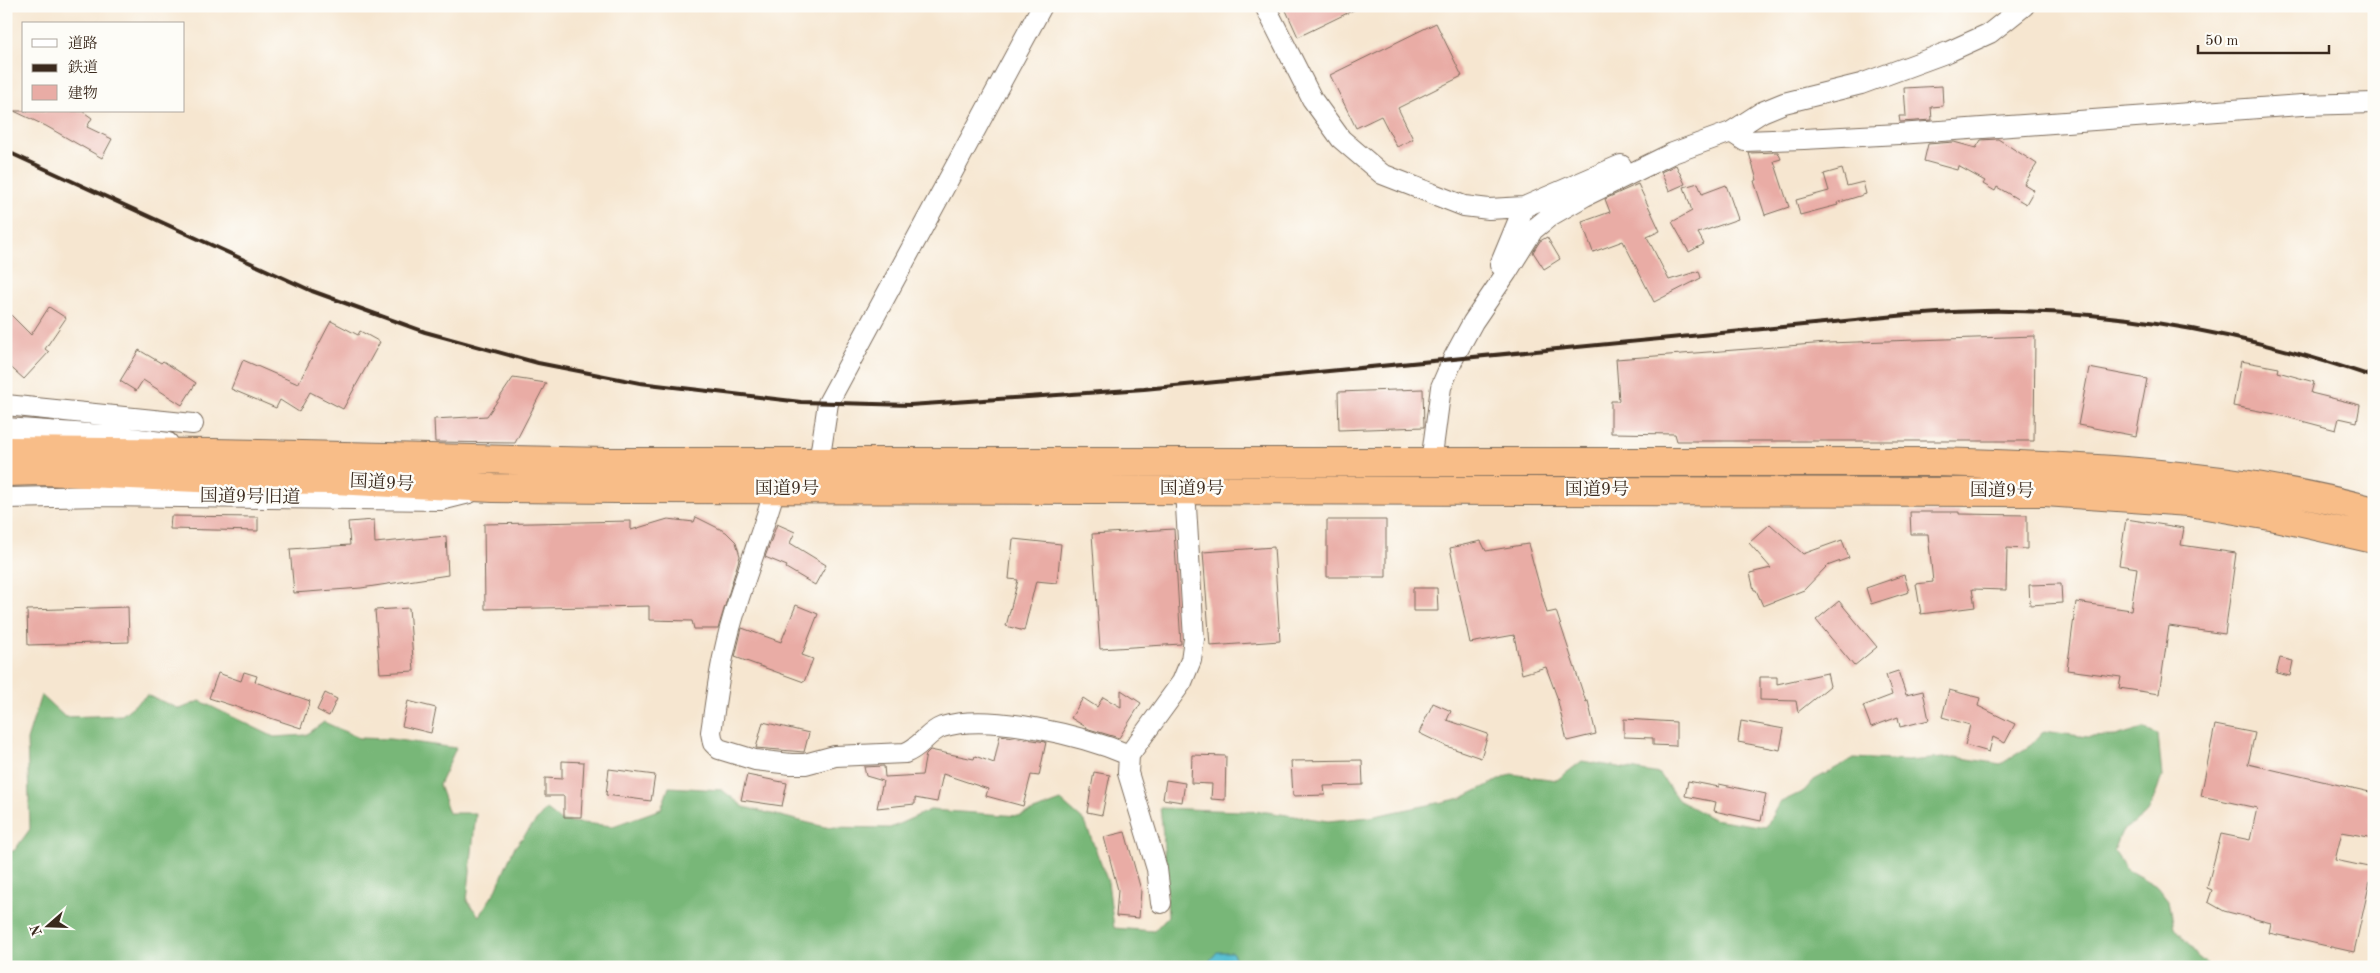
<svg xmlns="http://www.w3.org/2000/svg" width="2380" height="973" viewBox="0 0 2380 973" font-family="'Old Standard TT','Noto Serif JP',serif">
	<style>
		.forest { fill: #78b778; stroke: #5a704b }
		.water { fill: #54bdd1; stroke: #487478 }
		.building { fill: #e9aca5 }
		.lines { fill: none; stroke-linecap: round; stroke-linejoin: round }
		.street-casing { stroke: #7c6c5c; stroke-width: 22 }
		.highway-casing { stroke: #7c6c5c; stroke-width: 30 }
		.street { stroke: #fff; stroke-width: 20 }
		.highway { stroke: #f8bd88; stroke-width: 28 }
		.rail { stroke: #3b2a1e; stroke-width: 4 }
		.labels { text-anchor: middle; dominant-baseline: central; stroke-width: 5; stroke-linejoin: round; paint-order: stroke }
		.street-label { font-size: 18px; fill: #3b2a1e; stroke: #fdfcf7 }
	</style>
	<rect width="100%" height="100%" fill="#fdfcf7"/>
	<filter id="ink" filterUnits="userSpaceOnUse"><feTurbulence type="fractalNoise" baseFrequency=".02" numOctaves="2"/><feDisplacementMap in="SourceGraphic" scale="10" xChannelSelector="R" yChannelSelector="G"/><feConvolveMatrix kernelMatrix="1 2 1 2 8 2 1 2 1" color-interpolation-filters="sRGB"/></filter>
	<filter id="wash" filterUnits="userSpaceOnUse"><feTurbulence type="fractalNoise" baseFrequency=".0096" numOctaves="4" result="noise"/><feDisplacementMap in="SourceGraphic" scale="20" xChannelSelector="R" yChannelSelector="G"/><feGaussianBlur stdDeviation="1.12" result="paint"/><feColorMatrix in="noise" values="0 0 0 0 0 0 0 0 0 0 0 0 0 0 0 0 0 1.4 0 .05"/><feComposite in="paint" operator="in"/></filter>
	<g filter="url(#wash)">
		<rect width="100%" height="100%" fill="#f6e6d0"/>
		<path class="forest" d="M41,695l24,22 57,-2 25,-20 33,14 20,-8 74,36 32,-2 18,-13 35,16 31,1 66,9 -17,37 10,28h27l-9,88 12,15 17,-26 18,-42 32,-39 15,12 52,5 48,-17 8,-22 53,3 22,17 81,20 65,1 40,-18 90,6 41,-15 24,21 23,60 6,46 40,3 14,-15c-3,-36 -3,-72 -8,-108l107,4 61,9 42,-4 92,-19 49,-24 46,6 25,-19 78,13 18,26 35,19 53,8 13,-24 25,-12 10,-11 40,-22 53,3 48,-4 46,7 30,-19 13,-14 43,6 29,-1 27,-8 15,6 4,43 -14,36 -26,18 -8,20 12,18 32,18 11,14 5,26 23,29 13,11h-2204v-116h8l16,-22 -3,-89z"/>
		<path class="water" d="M1217,952h15l9,15h-37z"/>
		<g id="blocks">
			<path class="building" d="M1284,6h78l-64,31z
				M1436,23l26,53 -64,32 15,31 -16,8 -16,-31 -25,12 -26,-53z
				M1942,86l1,20 -12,1 1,13 -32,2 -1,-6h7l-2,-28z
				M14,111h68l10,7 -5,9 25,12 -10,19 -56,-32z
				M1998,139l39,25 -13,20 10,6 -8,14 -29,-17 -2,4 -12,-7 2,-3 -27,-15 -1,4 -33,-9 4,-17 26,-2 22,6 5,-8z
				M1778,152l3,7 -7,2 15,46 -24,8 -11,-34 3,-1 -8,-27z
				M1676,165l9,19 -16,7 -8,-19z
				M1842,169l5,17 16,-4 3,12 -29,9 1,2 -38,10 -4,-15 33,-9 -5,-17z
				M1698,183l4,11 24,-9 12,34 -40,14 6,11 -15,8 -17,-30 20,-11 -8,-24z
				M1638,184l22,47 -13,6 22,43 30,-9 2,7 -47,24 -31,-61 -30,11 -11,-30 28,-10 -5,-13z
				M1547,237l13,22 -16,10 -11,-17 7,-11z
				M49,307l17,11 -21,31 4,3 -25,27 -18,-16v-53l25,25z
				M331,321l27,14 2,-4 20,11 -37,67 -33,-17 -11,20 -19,-12 -4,8 -45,-19 12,-29 55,24z
				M2035,336l-1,105h-357l-2,-7 -64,-1v-32h8l-3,-42 211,-16z
				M139,350l22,13 2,-2 33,22 -14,22 -39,-25 -7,11 -16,-10z
				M2241,361l38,7 -1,4 36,10 -3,11 49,12 -3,17 -18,-4 -3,12 -61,-16 -42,-8z
				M2089,368l58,11 -11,57 -58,-11z
				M513,378l33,5 -31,60 -80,-1 -1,-23 53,-3z
				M1423,389l1,38 -85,3 -1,-38z
				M1910,512h49v2l68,1v34l-20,-1 -1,42 -34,-1 3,18 -54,7 -5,-30 17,-2 -5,-48h-17z
				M171,516l87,1v14l-88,-2z
				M696,517l30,15 10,10 4,14 -22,73h-24l-2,-8 -43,-1v-14l-164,3 -1,-85 147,-3v9l37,-11 26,3z
				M2126,519l58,9 -3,17 55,8 -11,81 -56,-8 -10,68 -40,-6 2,-11 -54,-7 9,-68 55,8 6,-42 -18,-3z
				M374,520l1,23 71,-7 2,39 -87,13 -67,5 -4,-44 60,-4 -2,-23z
				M1327,520h59v57h-59z
				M777,524l18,8 -5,11 36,22 -11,20 -29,-17 1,-2 -22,-9z
				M1770,524l33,30 39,-14 7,18 -22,8 -23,24 -41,16 -7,-16h-2l-4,-17 21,-5 -22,-25z
				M1174,529l7,115 -81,5 -8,-115z
				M1013,539l48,5 -4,39 -21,-2 -12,50 -18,-5 12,-46 -9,-1z
				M1481,541l5,10 42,-7 19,69 9,-2 30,91 2,-1 8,33 -29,7 -10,-44 -11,-30 -24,7 -8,-39 -44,8 -20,-95z
				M1274,547l6,94 -70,5 -7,-94z
				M1904,575l5,17 -38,12 -5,-16z
				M2061,584l1,19 -32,2 -1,-20z
				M1413,588h24l1,23h-25z
				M1839,601l38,46 -23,19 -38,-46z
				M796,605l22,9 -16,41 11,4 -9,23 -69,-25 7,-29 39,14z
				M128,607l1,35 -101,3 -1,-35z
				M409,608l5,63 -34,2 -5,-63z
				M2280,658l13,3 -3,15 -14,-3z
				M1898,671l8,24 17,-4 6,29 -29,7 -2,-10 -27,10 -8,-21 29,-11 -6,-20z
				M244,672l13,4 -2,6 55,19 -9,27 -92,-30 9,-25 23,8z
				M1827,673l3,13 -32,26 -2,-11 -36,-1v-23h17v7z
				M1121,690l20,13 -22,35 -30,-9 -18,-11 12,-20 14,9 6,-10 18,10z
				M1949,690l31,8 -2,8 37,18 -10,19 -12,-6 -4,15 -24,-7 5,-20 -28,-8z
				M325,693l12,6 -8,17 -12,-6z
				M408,701l28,7 -5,25 -29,-7z
				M1433,703l18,8 -4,9 41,14 -7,24 -35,-12 -27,-13z
				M1624,719l52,3v24l-23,-1v-7l-29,-1z
				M1741,721l43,8 -4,21 -42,-8z
				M763,722l46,11 -5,19 -48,-4z
				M2215,725l40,8 -7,31 126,29v45l-32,-6 -7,28 38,8 -19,84 -85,-19 2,-10 -47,-12 -16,-9 4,-12 -5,-2 14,-54 29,6 7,-32 -56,-12z
				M1000,735l46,7 -7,34 -8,-1 -8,31 -37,-10 2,-7 -45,-15 -6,28 -22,-4v6l-38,4 6,-27 -17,-5 -2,-9 20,-1 1,11 37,-2 4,-21 4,-4 44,9 1,-3 19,7z
				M1192,755l34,1 -1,44 -14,-1 1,-15 -21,-1z
				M1362,760l1,25 -39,1 1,9 -32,1 -2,-35z
				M562,761l22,1 -3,55h-17v-21h-19v-18l17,1z
				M609,769l46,6 -4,26 -45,-6z
				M1094,772l16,3 -8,40 -15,-3z
				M747,775l40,8 -5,23 -41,-6z
				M1166,780l19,3 -3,19 -19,-3z
				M1688,781l31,6v-3l47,10 -5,27 -47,-10 2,-9 -31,-6z
				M1125,832l16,58 -2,28 -23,-2 2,-26 -14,-53z"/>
		</g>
	</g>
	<g filter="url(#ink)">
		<use href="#blocks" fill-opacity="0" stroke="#7c6c5c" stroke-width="1"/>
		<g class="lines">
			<g class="street-casing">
				<path id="street" d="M1265,6l47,93 29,40 41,35 82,32 25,3 35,-2 97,-42
					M1731,132l14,9 59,-2 95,-5 403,-29 72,-2
					M1500,265l24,-58
					M6,405l187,19
					M6,428l110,8 52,7
					M819,463l9,-60 214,-397
					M1431,463l10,-76 13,-30 19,-35 34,-50 26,-42 17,-14 35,-20 88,-43 58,-21 31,-20 22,-9 77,-19 87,-32 42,-19 34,-27
					M775,489c-16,55 -39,108 -51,164 -6,26 -9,53 -13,79l2,11 6,6 36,11 36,4h14l30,-8 70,-3c15,-5 23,-21 37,-26 47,-15 142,9 187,28
					M6,498l96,-2 339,4 28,-7
					M1161,903l-4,-34 -29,-96 1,-18 53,-73 9,-22 3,-21 -9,-149"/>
			</g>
			<g class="highway-casing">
				<path id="highway" d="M6,451l207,2 392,9h1331c147,5 295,10 438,49
					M6,472l36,-1 178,8 114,1 159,8 124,1 1428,3 144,10 87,15 98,22"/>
			</g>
			<use href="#street" class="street"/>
			<use href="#highway" class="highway"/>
			<path class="rail" d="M6,151l306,140 113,41 113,31 102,20 161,19 109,3 234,-16 763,-74c34,-2 68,-5 102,-4 125,1 247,26 365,66"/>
		</g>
	</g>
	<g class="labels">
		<g class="street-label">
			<text transform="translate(382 483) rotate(3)">国道9号</text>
			<text x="787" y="489">国道9号</text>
			<text x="1192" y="489">国道9号</text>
			<text x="1597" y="490">国道9号</text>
			<text transform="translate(2002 491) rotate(1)">国道9号</text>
			<text transform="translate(250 497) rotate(1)">国道9号旧道</text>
		</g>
	</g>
	<rect width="2380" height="973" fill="none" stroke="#fdfcf7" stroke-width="25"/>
	<rect x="22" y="22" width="162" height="90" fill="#fdfcf7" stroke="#afa8a0"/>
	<rect x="32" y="39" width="25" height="8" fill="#ffffff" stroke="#afa8a0"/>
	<text x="68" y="48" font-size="15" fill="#3b2a1e">道路</text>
	<rect x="32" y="64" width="25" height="8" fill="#3b2a1e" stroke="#afa8a0"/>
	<text x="68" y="72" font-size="15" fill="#3b2a1e">鉄道</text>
	<rect x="32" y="85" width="25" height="15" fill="#e9aca5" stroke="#afa8a0"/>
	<text x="68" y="98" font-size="15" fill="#3b2a1e">建物</text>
	<g transform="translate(48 926) rotate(250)" stroke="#fdfcf7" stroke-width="4" paint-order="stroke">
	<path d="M0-4L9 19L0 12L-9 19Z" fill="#3b2a1e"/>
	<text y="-8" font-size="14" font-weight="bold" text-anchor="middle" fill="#3b2a1e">N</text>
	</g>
	<path d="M2198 45v8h131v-8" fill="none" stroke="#3b2a1e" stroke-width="2.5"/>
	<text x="2205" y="45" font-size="15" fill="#3b2a1e" stroke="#fdfcf7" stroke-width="4" paint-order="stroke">50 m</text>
</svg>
